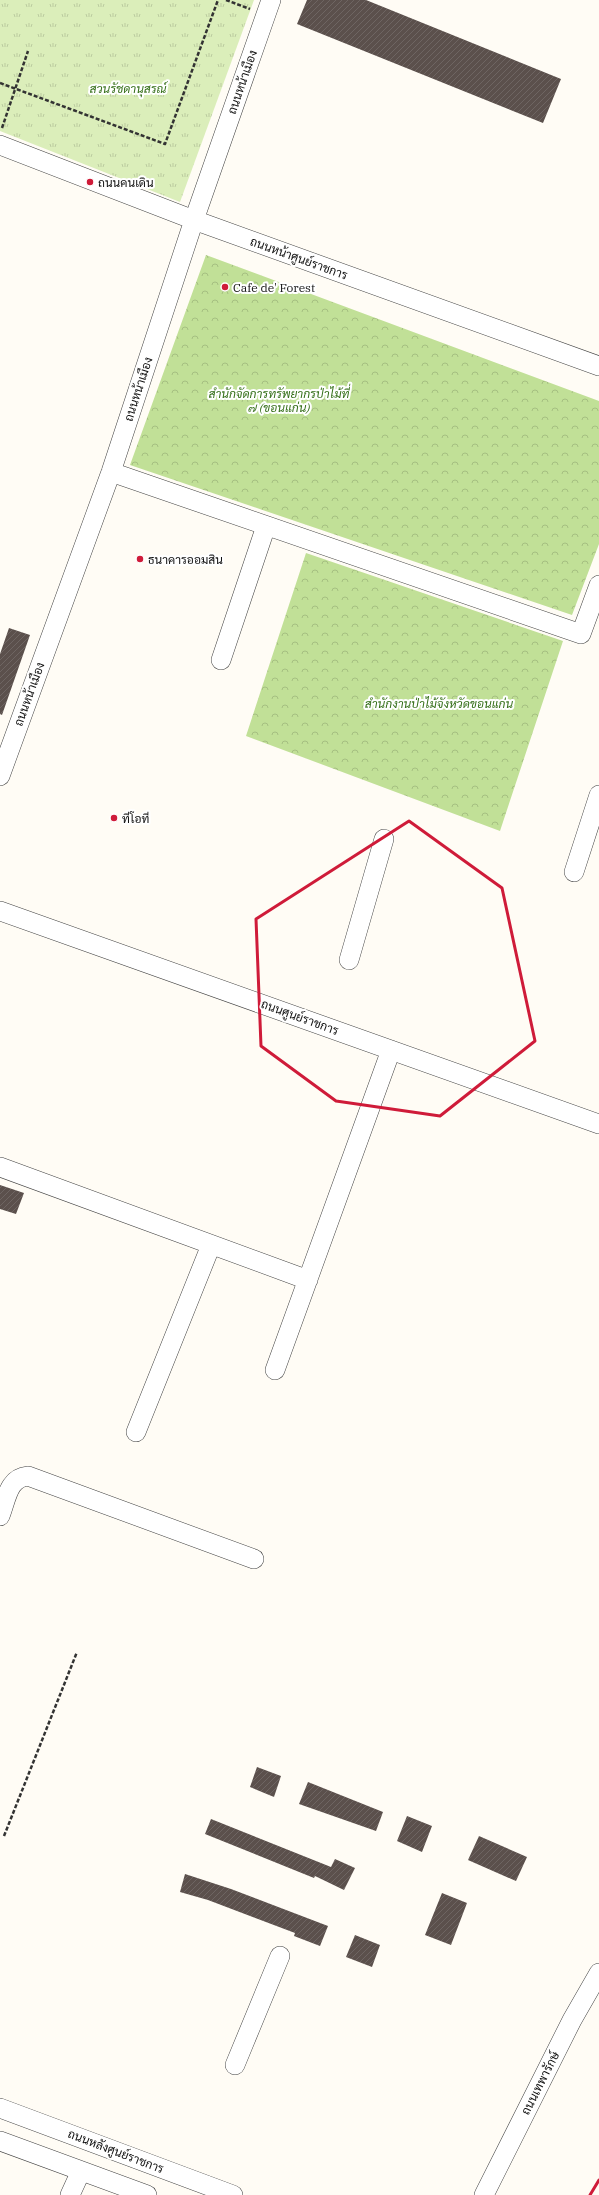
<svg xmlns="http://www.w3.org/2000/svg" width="599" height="2195" viewBox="0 0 599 2195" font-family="'IBM Plex Serif',Sarabun,serif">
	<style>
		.forest { fill: url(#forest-crowns) }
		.park { fill: url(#park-tufts) }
		.building { fill: url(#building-hatch) }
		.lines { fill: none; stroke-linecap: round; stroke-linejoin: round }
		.minor-casing { stroke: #444; stroke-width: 20 }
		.path { stroke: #333; stroke-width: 2.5; stroke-dasharray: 4 2; stroke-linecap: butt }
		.minor { stroke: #fff; stroke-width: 19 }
		.rail { stroke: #cf1b39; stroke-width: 3 }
		.marked { fill: none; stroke: #cf1b39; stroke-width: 3; stroke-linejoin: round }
		.poi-dot { fill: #cf1b39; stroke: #fff; stroke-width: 1.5 }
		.labels { text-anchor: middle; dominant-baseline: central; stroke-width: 4; stroke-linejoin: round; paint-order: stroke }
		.street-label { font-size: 12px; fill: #111; stroke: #fff }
		.park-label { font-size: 12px; font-style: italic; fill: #36701a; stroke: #fff }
		.poi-label { font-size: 12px; fill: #111; stroke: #fff; text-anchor: start }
	</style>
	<defs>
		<pattern id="forest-crowns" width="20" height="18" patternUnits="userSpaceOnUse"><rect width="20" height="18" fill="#c1e097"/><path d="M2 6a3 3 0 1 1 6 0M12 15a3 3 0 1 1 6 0" fill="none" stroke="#a5bf81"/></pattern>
		<pattern id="park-tufts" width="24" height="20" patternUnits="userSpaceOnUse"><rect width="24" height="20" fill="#dbeeba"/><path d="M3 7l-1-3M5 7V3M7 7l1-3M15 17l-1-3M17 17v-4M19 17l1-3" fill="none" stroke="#bbcb9f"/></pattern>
		<pattern id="building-hatch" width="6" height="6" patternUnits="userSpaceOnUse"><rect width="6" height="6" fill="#5b504c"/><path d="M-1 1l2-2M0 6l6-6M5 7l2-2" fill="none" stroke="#6e6562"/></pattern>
	</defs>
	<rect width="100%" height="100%" fill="#fffcf5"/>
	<path class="forest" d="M206,255l393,146v143l-27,71 -442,-150z
		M306,553l257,88 -63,190 -254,-95z"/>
	<path class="park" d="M0,0h254l-74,202 -180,-71z"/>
	<path class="building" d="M307,0h59l195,79 -18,44 -246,-99z
		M9,628l21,7 -28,80 -2,-1v-60z
		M0,1185l24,8 -8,21 -16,-5z
		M257,1767l24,9 -7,21 -24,-10z
		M308,1782l75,30 -7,19 -77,-27z
		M407,1816l25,10 -10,26 -25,-11z
		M211,1819l120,48 4,-8 20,9 -11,22 -29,-14 -1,2 -109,-44z
		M479,1836l48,21 -11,24 -48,-21z
		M185,1874l46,15 97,37 -8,20 -26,-10 1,-3 -87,-33 -28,-8z
		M442,1893l25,10 -16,42 -26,-10z
		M355,1935l25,10 -8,22 -26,-10z"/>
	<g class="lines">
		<g class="minor-casing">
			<path id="minor" d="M0,145l194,75 405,146
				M111,472l470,162 18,-49
				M221,660l45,-134
				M0,776l111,-304 83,-252 77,-220
				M574,872l25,-77
				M0,911l599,213
				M349,960l35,-121
				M0,1167l308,113
				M275,1370l116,-320
				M136,1432l75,-187
				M0,1516c7,-18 8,-38 28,-40l226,83
				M235,2065l45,-109
				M0,2108l233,87
				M0,2141l147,54
				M70,2195l11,-24
				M484,2195l88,-175 27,-47"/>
		</g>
		<path class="path" d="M226,0l24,9
			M0,83l165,61 53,-144
			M2,128l26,-77
			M4,1836l73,-184"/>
		<use href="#minor" class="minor"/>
		<path class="rail" d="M590,2195l9,-15"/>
	</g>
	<path class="marked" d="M409,821l93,67 33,153 -95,75 -104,-15 -75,-55 -5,-127z"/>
	<g class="poi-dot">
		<circle cx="90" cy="182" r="4"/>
		<circle cx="225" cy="287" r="4"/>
		<circle cx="140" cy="559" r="4"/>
		<circle cx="114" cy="818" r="4"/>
	</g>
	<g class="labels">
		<g class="street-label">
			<text transform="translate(242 82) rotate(-71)">ถนนหน้าเมือง</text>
			<text transform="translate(299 258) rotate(20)">ถนนหน้าศูนย์ราชการ</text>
			<text transform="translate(138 389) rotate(-72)">ถนนหน้าเมือง</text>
			<text transform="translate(29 694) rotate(-70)">ถนนหน้าเมือง</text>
			<text transform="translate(300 1017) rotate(20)">ถนนศูนย์ราชการ</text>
			<text transform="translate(540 2083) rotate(-63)">ถนนเทพารักษ์</text>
			<text transform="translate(116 2151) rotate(21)">ถนนหลังศูนย์ราชการ</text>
		</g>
		<g class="park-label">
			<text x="128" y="88">สวนรัชดานุสรณ์</text>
			<text x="279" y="393">สำนักจัดการทรัพยากรป่าไม้ที่<tspan x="279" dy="14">๗ (ขอนแก่น)</tspan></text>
			<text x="439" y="703">สำนักงานป่าไม้จังหวัดขอนแก่น</text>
		</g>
		<g class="poi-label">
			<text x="98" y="182">ถนนคนเดิน</text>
			<text x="233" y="287">Cafe de' Forest</text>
			<text x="148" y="559">ธนาคารออมสิน</text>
			<text x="122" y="818">ทีโอที</text>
		</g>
	</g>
</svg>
